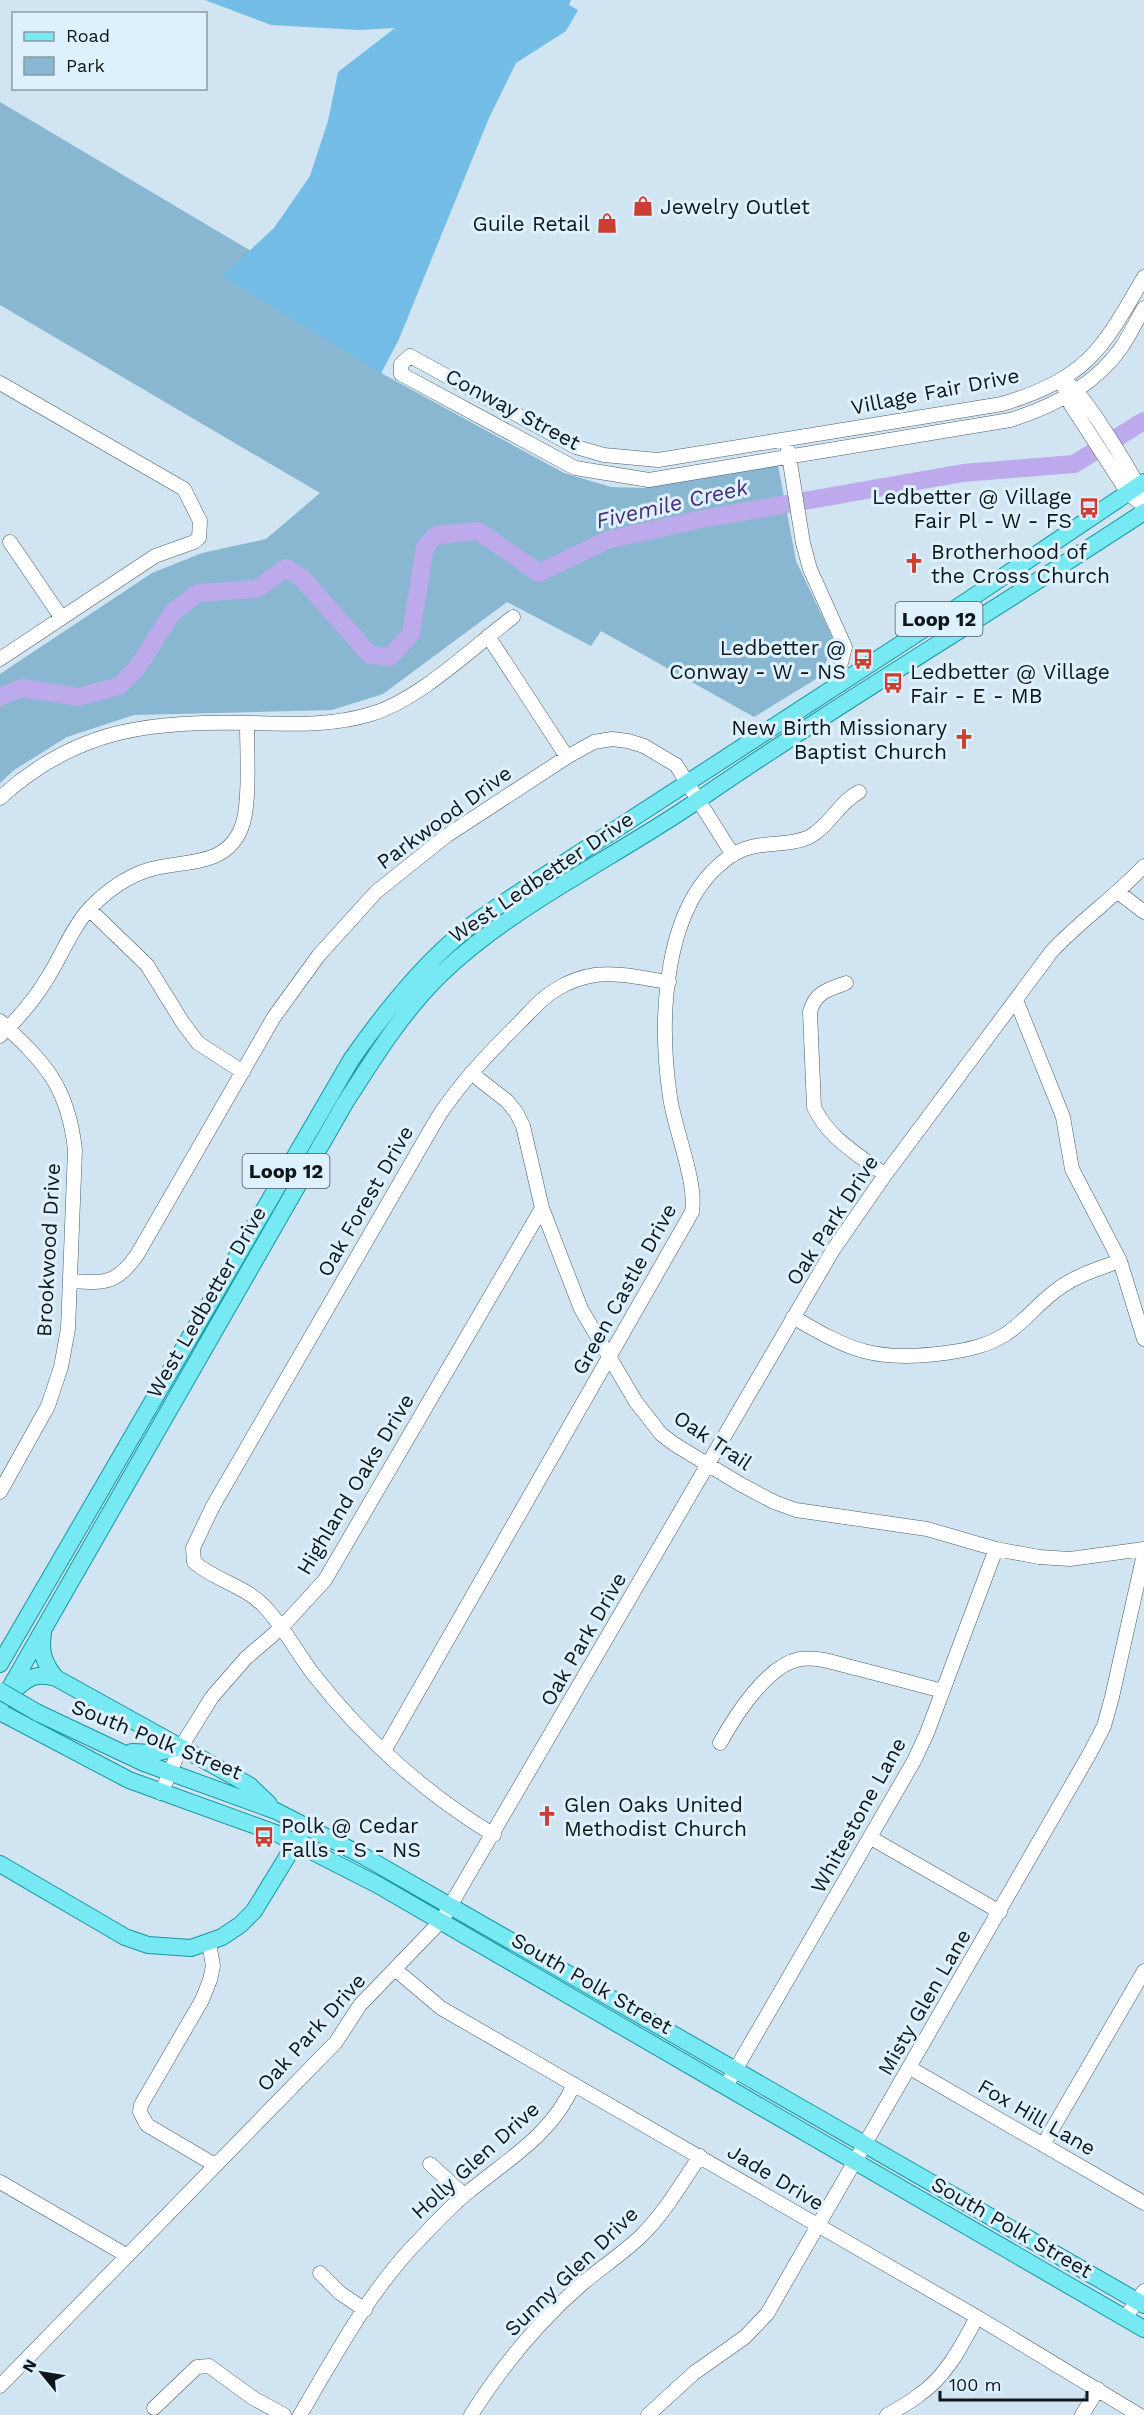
<svg xmlns="http://www.w3.org/2000/svg" width="1144" height="2415" viewBox="0 0 1144 2415" font-family="'Work Sans',sans-serif">
	<style>
		.green { fill: #89b6d0 }
		.forest { fill: #73bce6 }
		.lines { fill: none; stroke-linecap: round; stroke-linejoin: round }
		.river { stroke: #bcaaec; stroke-width: 18 }
		.minor-casing { stroke: #4b5d68; stroke-width: 15 }
		.major-casing { stroke: #1796a2; stroke-width: 18 }
		.minor { stroke: #fff; stroke-width: 14 }
		.major { stroke: #76e9f2; stroke-width: 16 }
		.major-bridge-casing { stroke: #1796a2; stroke-width: 18; stroke-linecap: butt }
		.major-bridge { stroke: #76e9f2; stroke-width: 16 }
		.labels { text-anchor: middle; dominant-baseline: central; stroke-width: 6; stroke-linejoin: round; paint-order: stroke }
		.shield { fill: #ddf1fe; stroke: #4d585f; stroke-width: 1.5 }
		.shield-label { font-size: 20px; font-weight: bold; fill: #0f171b }
		.poi-label { font-size: 21px; fill: #0f171b; stroke: #ddf1fe; text-anchor: start }
		.street-label { font-size: 21px; fill: #0f171b; stroke: #ddf1fe }
		.water-label { font-size: 22px; font-style: italic; fill: #492d79; stroke: #ddf1fe }
	</style>
	<rect width="100%" height="100%" fill="#d0e4f1"/>
	<path class="green" d="M0,102l399,237 -18,34 183,100 47,14 32,1 135,-23 18,96 40,84 -13,22 3,6 -72,44 -153,-86 -10,15 -84,-44 -124,92 -51,16 -198,5 -67,22 -53,33 -14,13v-109l152,-101 50,-20 64,-14 54,-46 -320,-188z"/>
	<path class="forest" d="M205,0h366l-2,5 9,5 -12,21 -50,32 -27,55 -90,221 -18,34 -159,-97 52,-48 36,-52 18,-55 10,-49 57,-44 -36,2 -88,-5z"/>
	<g class="lines">
		<path class="river" d="M0,697l22,-9 57,9 40,-11 18,-18 36,-56 25,-19 59,-4 29,-21 16,10 68,77 20,2 21,-23 14,-87 11,-12 42,-4 61,42 68,-33 95,-21 261,-46 111,-9 70,-43"/>
		<g class="minor-casing">
			<path id="minor" d="M1144,277c-42,73 -57,101 -142,127l-344,56 -54,-5 -28,-8 -166,-91 -9,8v10l174,94 74,12 361,-60c42,-13 85,-35 111,-72 9,-13 15,-27 23,-40
				M0,383l184,106 16,32 -1,17 -5,4 -39,14 -155,103
				M1071,386c16,13 63,89 71,109
				M1065,390l6,15 57,88 16,13
				M788,450l15,93 7,26 35,78 -10,39
				M10,542l51,75
				M488,636l79,121
				M0,798c78,-71 152,-77 253,-75 40,1 79,3 118,-9 48,-14 101,-66 142,-97
				M1118,892l26,20
				M89,909l58,56 36,58 15,20 45,29
				M846,983c-17,6 -31,9 -36,29l4,95c14,31 45,48 71,68
				M1016,1000l47,117 9,52 48,92 24,78
				M0,1021c45,42 68,65 75,129l-7,179 -7,38 -13,39 -48,86
				M0,1036c19,-18 38,-41 51,-64 13,-22 23,-47 40,-65 17,-17 35,-30 57,-37 36,-11 81,-1 95,-47 7,-23 4,-74 4,-100
				M471,1073l36,28 9,11 7,14 19,82 39,101 55,93 25,32 13,10 66,40 34,18 22,8 131,19 69,20 43,8 31,2 74,-10
				M70,1281c34,2 46,4 67,-26l137,-238 45,-62 57,-63 70,-56 121,-79 27,-15 18,-3 16,2 16,5 32,19 57,90
				M793,1317c59,35 84,45 152,36 22,-3 42,-7 61,-19 18,-12 31,-29 48,-42 19,-16 44,-23 66,-31
				M720,1743c15,-27 47,-78 80,-84 19,-3 41,6 59,10 28,7 56,15 84,22
				M384,1751l308,-539c5,-30 -17,-81 -22,-115 -11,-75 -9,-198 64,-243 26,-15 52,-6 75,-17 21,-11 29,-34 50,-45
				M161,1793l20,-46 31,-50 34,-39 35,-30 44,-48 217,-372
				M494,1835c-68,-41 -131,-97 -180,-160 -18,-23 -31,-50 -51,-70 -20,-20 -49,-25 -69,-43l-1,-14 20,-42 225,-389c23,-35 51,-64 81,-94 12,-12 23,-26 38,-34 11,-7 25,-12 38,-14 24,-3 51,4 74,7
				M871,1838l129,74
				M209,1943l4,23 -3,14 -8,20 -61,105 -1,7 7,13 68,40
				M396,1970l45,38 536,309 162,98
				M910,2068l234,135
				M726,2086l188,-325 13,-28 69,-184
				M1043,2145l101,-174
				M430,2164l34,31
				M0,2182l126,73
				M320,2273l20,20 25,17
				M1125,2318l19,-27
				M0,2386l336,-344 24,-37 82,-85 391,-670 52,-75 167,-224c29,-31 63,-54 92,-85
				M154,2408l43,-41 12,-1 44,32 31,17
				M300,2415c36,-61 71,-127 121,-177 14,-15 29,-31 46,-45 41,-34 85,-58 107,-109
				M471,2415c31,-49 68,-94 112,-132 19,-16 39,-29 57,-46 24,-23 41,-53 60,-81
				M648,2415l46,-42 51,-36 22,-23 323,-561 14,-27 8,-29 32,-143
				M887,2415c11,-6 22,-12 32,-20 27,-18 43,-50 58,-78
				M1082,2415l16,-26"/>
		</g>
		<g class="major-casing">
			<path id="major" d="M43,1634c-3,17 1,30 13,44
				M0,1664l351,-604c32,-46 68,-92 112,-128 19,-16 41,-29 61,-43l443,-288 177,-119
				M13,1692c13,-14 23,-20 43,-14l193,107 20,19
				M0,1705l345,-602c29,-45 57,-91 96,-129 71,-68 169,-114 250,-169 148,-102 303,-194 453,-293
				M0,1712l129,68 149,54 100,51 766,444
				M38,1713l106,50 132,48 89,46 779,448
				M132,1752l23,1 26,-6
				M0,1864l125,73 23,8 43,3 31,-11 18,-12 14,-14 47,-77"/>
		</g>
		<use href="#minor" class="minor"/>
		<use href="#major" class="major"/>
		<g class="major-bridge-casing">
			<path id="major-bridge" d="M0,1691l38,22"/>
		</g>
		<use href="#major-bridge" class="major-bridge"/>
	</g>
	<defs>
		<g id="shop-bare" transform="scale(1.62)"><path d="M-5-2.5h2.3a2.7 3.5 0 0 1 5.4 0H5L5.5 6h-11ZM-1.5-2.5h3a1.5 2.3 0 0 0-3 0Z" fill="#cc3f30" stroke="#ddf1fe" stroke-width="2.5" paint-order="stroke"/></g>
		<g id="bus-bare" transform="scale(1.62)"><path d="M-5-6H5V4H4V6H2V4H-2V6H-4V4H-5ZM-3.5-4V0h7V-4ZM-3.5 1.2v1.5H-2V1.2ZM2 1.2v1.5H3.5V1.2Z" fill="#cc3f30" stroke="#ddf1fe" stroke-width="2.5" paint-order="stroke"/></g>
		<g id="church-bare" transform="scale(1.62)"><path d="M-1.2-6h2.4v3.5h3.3v2.4h-3.3V6h-2.4V-.1h-3.3v-2.4h3.3Z" fill="#cc3f30" stroke="#ddf1fe" stroke-width="2.5" paint-order="stroke"/></g>
	</defs>
	<g fill-rule="evenodd">
		<use href="#shop-bare" x="643" y="206"/>
		<use href="#shop-bare" x="607" y="223"/>
		<use href="#bus-bare" x="1089" y="508"/>
		<use href="#church-bare" x="914" y="563"/>
		<use href="#bus-bare" x="863" y="659"/>
		<use href="#bus-bare" x="893" y="683"/>
		<use href="#church-bare" x="964" y="739"/>
		<use href="#church-bare" x="547" y="1816"/>
		<use href="#bus-bare" x="264" y="1837"/>
	</g>
	<g class="labels">
		<g class="shield">
			<rect x="895.5" y="602" width="87" height="34" rx="4.5"/>
			<rect x="242.5" y="1154" width="87" height="34" rx="4.5"/>
		</g>
		<g class="shield-label">
			<text x="939" y="619">Loop 12</text>
			<text x="286" y="1171">Loop 12</text>
		</g>
		<g class="poi-label">
			<text x="660" y="206">Jewelry Outlet</text>
			<text x="590" y="223" text-anchor="end">Guile Retail</text>
			<text x="1072" y="496" text-anchor="end">Ledbetter @ Village<tspan x="1072" dy="24">Fair Pl - W - FS</tspan></text>
			<text x="931" y="551">Brotherhood of<tspan x="931" dy="24">the Cross Church</tspan></text>
			<text x="846" y="647" text-anchor="end">Ledbetter @<tspan x="846" dy="24">Conway - W - NS</tspan></text>
			<text x="910" y="671">Ledbetter @ Village<tspan x="910" dy="24">Fair - E - MB</tspan></text>
			<text x="947" y="727" text-anchor="end">New Birth Missionary<tspan x="947" dy="24">Baptist Church</tspan></text>
			<text x="564" y="1804">Glen Oaks United<tspan x="564" dy="24">Methodist Church</tspan></text>
			<text x="281" y="1825">Polk @ Cedar<tspan x="281" dy="24">Falls - S - NS</tspan></text>
		</g>
		<g class="street-label">
			<text transform="translate(935 391) rotate(-11)">Village Fair Drive</text>
			<text transform="translate(513 409) rotate(28)">Conway Street</text>
			<text transform="translate(444 817) rotate(-36)">Parkwood Drive</text>
			<text transform="translate(541 877) rotate(-34)">West Ledbetter Drive</text>
			<text transform="translate(365 1201) rotate(-60)">Oak Forest Drive</text>
			<text transform="translate(832 1220) rotate(-57)">Oak Park Drive</text>
			<text transform="translate(48 1250) rotate(-87)">Brookwood Drive</text>
			<text transform="translate(624 1289) rotate(-61)">Green Castle Drive</text>
			<text transform="translate(206 1302) rotate(-60)">West Ledbetter Drive</text>
			<text transform="translate(713 1440) rotate(34)">Oak Trail</text>
			<text transform="translate(355 1484) rotate(-59)">Highland Oaks Drive</text>
			<text transform="translate(583 1639) rotate(-60)">Oak Park Drive</text>
			<text transform="translate(157 1739) rotate(22)">South Polk Street</text>
			<text transform="translate(858 1815) rotate(-61)">Whitestone Lane</text>
			<text transform="translate(592 1983) rotate(30)">South Polk Street</text>
			<text transform="translate(924 2002) rotate(-60)">Misty Glen Lane</text>
			<text transform="translate(311 2032) rotate(-48)">Oak Park Drive</text>
			<text transform="translate(1037 2117) rotate(30)">Fox Hill Lane</text>
			<text transform="translate(475 2160) rotate(-42)">Holly Glen Drive</text>
			<text transform="translate(776 2177) rotate(31)">Jade Drive</text>
			<text transform="translate(1012 2227) rotate(30)">South Polk Street</text>
			<text transform="translate(571 2271) rotate(-44)">Sunny Glen Drive</text>
		</g>
		<g class="water-label">
			<text transform="translate(672 504) rotate(-13)">Fivemile Creek</text>
		</g>
	</g>
	<rect x="12" y="12" width="195" height="78" fill="#ddf1fe" stroke="#8b9aa3" stroke-width="1.5"/>
	<rect x="24" y="32" width="30" height="9" fill="#76e9f2" stroke="#8b9aa3" stroke-width="1.5"/>
	<text x="66" y="42" font-size="18" fill="#0f171b">Road</text>
	<rect x="24" y="57" width="30" height="18" fill="#89b6d0" stroke="#8b9aa3" stroke-width="1.5"/>
	<text x="66" y="72" font-size="18" fill="#0f171b">Park</text>
	<g transform="translate(42 2373) rotate(300)" stroke="#ddf1fe" stroke-width="4.5" paint-order="stroke">
	<path d="M0-4.5L10 22L0 15L-10 22Z" fill="#0f171b"/>
	<text y="-9" font-size="16" font-weight="bold" text-anchor="middle" fill="#0f171b">N</text>
	</g>
	<path d="M940 2391v9h147v-9" fill="none" stroke="#0f171b" stroke-width="3"/>
	<text x="949" y="2391" font-size="18" fill="#0f171b" stroke="#ddf1fe" stroke-width="4.5" paint-order="stroke">100 m</text>
</svg>
